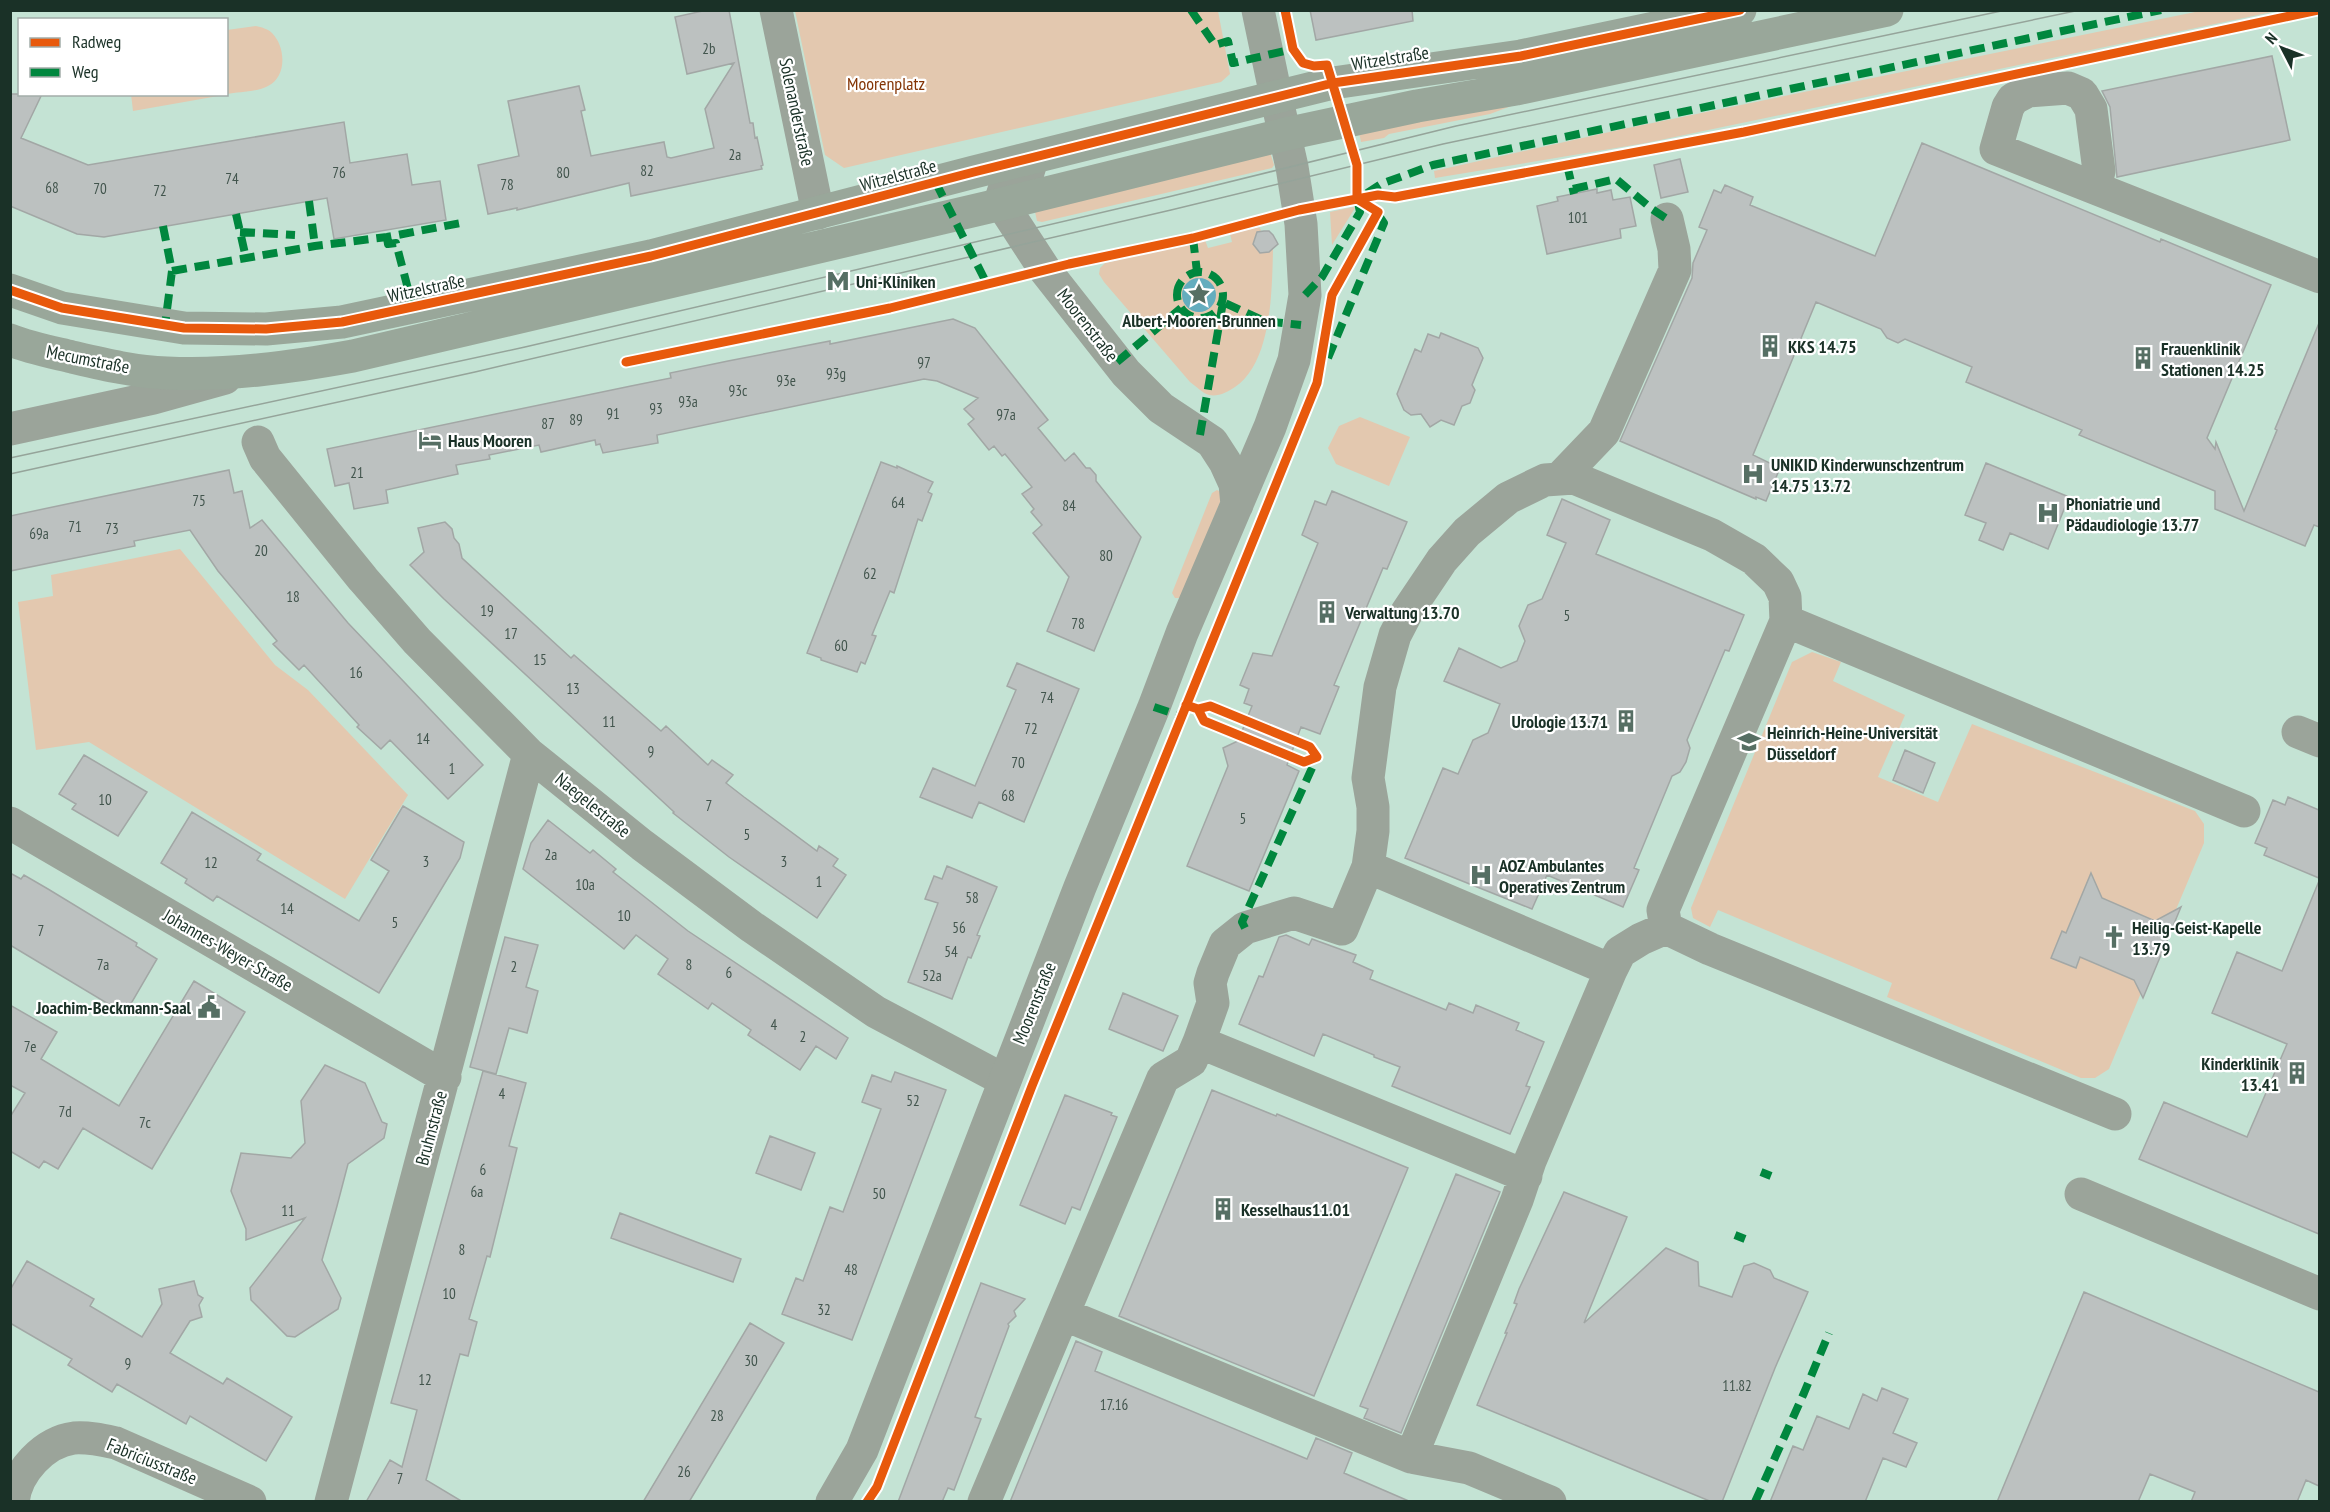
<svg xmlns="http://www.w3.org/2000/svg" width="2330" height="1512" viewBox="0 0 2330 1512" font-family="'PT Sans Narrow',sans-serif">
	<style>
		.green { fill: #e3c8af }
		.water { fill: #64adbe }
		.building { fill: #bcc1c0; stroke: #a2a7a5; stroke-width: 1.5 }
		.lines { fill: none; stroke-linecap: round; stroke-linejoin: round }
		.minor { stroke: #9ba49a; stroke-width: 33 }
		.tertiary { stroke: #9ba49a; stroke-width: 33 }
		.primary { stroke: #99a79a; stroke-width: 33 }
		.tram { stroke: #95a49a; stroke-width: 1.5 }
		.quiet { stroke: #00873e; stroke-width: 8; stroke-dasharray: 15 8; stroke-linecap: butt }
		.cycleway-casing { stroke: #fff; stroke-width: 13 }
		.cycleway { stroke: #e8590c; stroke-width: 9 }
		.labels { text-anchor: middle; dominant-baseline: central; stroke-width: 4.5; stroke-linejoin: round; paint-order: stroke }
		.number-label { font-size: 15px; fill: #42554d }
		.street-label { font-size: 18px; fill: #1a3127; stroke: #fff }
		.park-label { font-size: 18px; fill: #833405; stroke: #fff }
		.poi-label { font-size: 18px; font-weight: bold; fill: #1a3127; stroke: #fff; text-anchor: start }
	</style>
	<rect width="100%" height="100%" fill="#c4e3d4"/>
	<path class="green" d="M2205,10l72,1 -631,132 -211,35 -1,-7 189,-42z
		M795,11h423l12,63 -9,8 -377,86 -19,-13z
		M256,26c5,1 12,3 16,7 14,14 15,44 -4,53 -11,6 -29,6 -41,8v-64z
		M131,94h93v1l-91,16z
		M1527,100l-37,14 -101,20 -5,4 -23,4 -2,-10z
		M1270,152l4,13 -2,3 -230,54 -5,-1 -3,-14z
		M1353,207l2,1 -23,37 -2,-33z
		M1259,227l2,3 -7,9 1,8 7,5 11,-3c-1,41 -1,113 -38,138 -7,5 -17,10 -26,8 -7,-2 -13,-9 -19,-13l-86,-100 -5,-8 1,-6 5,-5 100,-23 3,8 24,-6 -2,-8z
		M1360,417l50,20 -21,49 -53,-22 -8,-16 11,-22z
		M1217,490l4,2 1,6 -41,100h-6l-3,-5 40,-100z
		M180,549l95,116 33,25 100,105 -63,104 -256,-157 -53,8 -18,-148 35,-6 -2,-21z
		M1812,652l29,10 -8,19 72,34 -27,62 60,25 34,-78 223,87 9,13v19l-95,226 -14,9h-14l-194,-81 5,-14 -174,-73 -8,17 -17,-9 -2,-10 101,-246z"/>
	<path class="water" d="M1182 295a17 17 0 1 1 34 0a17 17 0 1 1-34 0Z"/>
	<path class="building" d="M707,10h22l21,113h3l2,15 2,-1 6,28 -2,1 1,3 -131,27 -2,-13 -112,27v-2l-29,6 -10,-49 41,-9 -11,-55 71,-15 6,24 -4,1 10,45 73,-14 3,15 4,1 43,-10 -9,-39 29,-46 -47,11 -12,-57z
		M1310,10h102l1,11 -97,19z
		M2272,56l18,84 -173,37 -7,-70 -8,-16z
		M10,94h32l-21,44 67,27 256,-43 6,41 57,-9 5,31 28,-4 6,39 -112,19 -7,-41 -223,39 -27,-3 -67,-28z
		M1922,143l238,99 1,-3 110,46 -64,153 8,11 1,-7 28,69 33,-81 -2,-1 44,-106v204l-5,-2 -9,21 -90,-37v-18l-136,-56 3,-5 -116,-48 6,-15 -67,-28 -7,4 -11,-5 -6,-9 -65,-27 -63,153 27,13 -14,33 -10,-4v2l-136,-58 72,-163 1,-15 14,-33 -8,-3 15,-37 7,3 4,-8 28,12 -3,8 125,51z
		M1680,159l8,33 -27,6 -7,-33z
		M1597,189v4l14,-3 2,10 17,-3 6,29 -16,3 1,9 -74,16 -10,-48 21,-5 -1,-4z
		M1264,231h5l4,4 5,9 -9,8 -9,1 -7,-9 4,-12z
		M953,319l22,9 73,92 -10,8 27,33 9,-8 12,15h4l6,7v6l45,56 -47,114 -47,-20 22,-54 -36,-44 9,-8 -11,-13 3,-3 -12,-15 10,-7 -27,-33 -3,2 -8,-10 -5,4 -21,-26 6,-5 -10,-10 14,-11 -41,-17 -13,-2 -267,56 1,8 -55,10 -3,-9 -4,1 -1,-5 -54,12 -2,-7 -50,10 1,4 -34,6 2,9 -72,16 2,13 -34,6 -5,-26 -14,3 -8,-37 304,-63 40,-8 -1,-5 58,-12 102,-20v3z
		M1441,333l37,15 5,10 -11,27 3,5 -5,13 -8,3 -8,19 -13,-5 -11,7 -9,-13 -10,1 -7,-5 -7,-16 18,-45 6,3 7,-18 11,4z
		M881,462l16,6v-2l36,16 -5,10 4,2 -10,27 -4,-2 -24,74 -4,-2 -18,44 4,1 -11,28 -4,-2 -4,10 -36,-12v-2l-14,-5z
		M1986,463l83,34 -21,52 -38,-16 -7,17 -24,-10 7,-17 -21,-8z
		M229,470l5,23 8,-2 8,37 12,-8 86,103 135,142 -35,34 -58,-59 -9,9 -24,-22 2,-2 -55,-60 -5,5 -26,-26 4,-3 -59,-70 -28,-41 -56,11 1,5 -125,25v-55z
		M1332,491l75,31 -20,47 -4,-1 -49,117 5,2 -19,47 -19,-7 -14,38 12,6 -50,120 -62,-25 41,-100 -5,-18 15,-7 14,-35 -8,-3 5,-14 -9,-4 13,-32 19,3 46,-113 -16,-8 13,-34 11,4z
		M1562,499l48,21 -14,34 148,61 -15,36 -4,-1 -38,90 3,8 -4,14 -6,10 -8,4 -38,92 5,2 -16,37 -76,-32 -15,34 -127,-51 38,-90 15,6 15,-34 15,-7 12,-29 -56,-23 15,-33 42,20 16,-7 8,-20 -6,-15 9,-21 14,-6 24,-56 -19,-8z
		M445,522l7,7 2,9 5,6 3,14 109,100 3,-3 87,76 5,-5 42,39 4,-5 21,15 -7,8 18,14 73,54 2,-5 19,13 -5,7 13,9 -29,43 -88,-61 -56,-44 1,-1 -230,-213 -34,-34 14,-13 -6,-24z
		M1017,663l62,26 -55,133 -45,-20 -7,16 -52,-21 13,-29 42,18 41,-96 -9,-4z
		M1905,750l30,13 -12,30 -30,-13z
		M84,755l63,37 -29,44 -46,-27 4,-5 -17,-10z
		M2288,797l31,13v68l-55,-23 3,-7 -12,-5 18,-43 12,5z
		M403,806l61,36 -4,16 -81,135 -162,-97 -4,5 -28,-18 2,-4 -26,-16 31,-51 69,42 -4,6 102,61 30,-50 -18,-11z
		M548,820l42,33 3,-3 23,19 -3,3 75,59 160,107 -12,21 -20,-13 -16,24 -52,-35 3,-5 -39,-27 -4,6 -50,-35 10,-15 -32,-24 -12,14 -101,-80 8,-26z
		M947,866l50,21 -20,48 3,1 -9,22 -3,-1 -16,42 -44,-17 30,-79 -13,-4 9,-23 8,3z
		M10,873l11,6 3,-4 24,14 89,54 -1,3 21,13 -32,55 -115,-69z
		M2091,873l11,25 53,23 26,-14 -38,91 -9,-18 -54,-23 -4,11 -25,-10 11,-27 4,2z
		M2319,881v353l-180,-75 25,-57 83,35 40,-93 -75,-31 25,-61 45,19z
		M1286,935l23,10 3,-6 44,16 -3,7 20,9 -3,8 76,31 3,-7 24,10 3,-8 43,18 -3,7 28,12 -18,44 4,1 -20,47 -118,-48 8,-19 -26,-10v-2l-51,-21 -9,22 -75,-32 20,-48 4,1 16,-40z
		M505,937l33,8 -12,42 12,4 -11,42 -18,-5 -13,46 -26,-7z
		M194,981l51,31 -93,157 -69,-41 -25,41 -14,-8 -5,7 -29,-17v-34l15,-24 -15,-8v-80l47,27 -16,27 78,47z
		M1123,993l55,23 -15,35 -54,-22z
		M325,1065l40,18 17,39 5,2 -3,14 -36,26 -11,42 -15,54 19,38 -3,11 -43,28 -8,-1 -36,-36 -1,-12 55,-70 -59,22v-11l-15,-38 10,-38 50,5 14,-15 -4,-42z
		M483,1071l43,12 -17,63 8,2 -27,109 -3,-1 -18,63 8,3 -9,34 -8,-2 -34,126 37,22h-97l24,-42 12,7 15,-57 -26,-7z
		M895,1072l51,18 -94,250 -70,-26 14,-36 7,3 27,-74 13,5 38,-103 -19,-7 10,-27 19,7z
		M1212,1090l64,26 1,-2 131,54 -94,228 -195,-80z
		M1065,1095l47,18 -1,2 6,2 -37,93 -8,-3 -7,17 -45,-19z
		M770,1136l45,17 -14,37 -45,-17z
		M1456,1174l44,18 -99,241 -37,-15 4,-9 -8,-3z
		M1564,1192l63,25 -43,106 82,-75 32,14 1,24 33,11 12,-31 10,-3 16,7 4,8 34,14 -33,76 -53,134h-10l-235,-97 30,-72h-2l12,-29 -3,-1 5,-14z
		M620,1213l121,46 -8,23 -122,-44z
		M27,1261l67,38 -4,7 52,31 20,-33 -3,-15 35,-8 4,14 5,3 -4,7 3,12 -12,4 -20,32 53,31 4,-6 65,39 -26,44 -76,-45 -4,8 -69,-40 -5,8 -44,-27 4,-6 -62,-36v-33z
		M981,1283l44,16 -11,12 2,5 -8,8 1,2 -34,91 6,2 -27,71 -6,-2 -6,14h-44z
		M2084,1292l235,100v94l-13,-6 -9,22h-106l4,-10 -45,-18 -12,28h-141z
		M750,1323l34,20 -95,159h-46z
		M1076,1341l26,11 -7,19 212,88 9,-21 36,15 -8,20 67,29h-401z
		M1882,1388l26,11 -15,34 24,10 -11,24 -23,-9 -18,44h-95l23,-56 10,4 14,-34 32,13 14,-35 14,7z"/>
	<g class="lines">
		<path class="minor" d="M776,10l42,203
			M1258,10l18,86
			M2095,188l4,-17 -8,-62 -9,-15 -14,-6 -40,3 -15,8 -5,8 -12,42 324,128
			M10,429l143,-31 72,-20
			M258,442l7,16 98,121 54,62 112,113 113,91 110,82 124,85 128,68
			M1560,478l44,-46 71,-162 -1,-21 -7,-30
			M1786,621l458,190
			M2298,732l22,9
			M10,823l435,254
			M1368,867l243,103
			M1199,1042l14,-39 -3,-20 3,-10 12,-29 20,-16 49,-15 48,16 26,-62 5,-36v-24l-5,-29 12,-91 15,-52 12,-23 35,-52 25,-28 41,-34 37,-18 29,-2 138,57 42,24 24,23 7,15 1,24 -123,289 3,18
			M2081,1194l239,100
			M1063,1314l100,-236 28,-17 8,-19 327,134
			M1411,1457l106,-257 13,-39 81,-191 9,-18 21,-13 25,-11 44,21 405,165
			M13,1502c3,-30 31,-60 61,-64 15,-1 28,2 42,5l134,59
			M331,1502l198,-748
			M984,1502l79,-188 348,143 58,11 81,34"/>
		<path class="tertiary" d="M1032,159l-6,20c-15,1 -26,9 -24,25l43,66 81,103 35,35 51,34 13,20 10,22 2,21
			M832,1502l30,-52 218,-563 74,-180 28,-74 88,-206 24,-67 11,-65 -4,-71 -9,-57 -16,-71"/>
		<path class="primary" d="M10,290l52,18 122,20 82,1 76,-7 309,-66 323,-84 359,-89 188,-27 219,-46
			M10,340c20,8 41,12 62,17 30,7 63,15 95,16 62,3 125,-6 186,-17l649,-152 284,-70 131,-28 99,-17 371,-79"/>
		<path class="tram" d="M10,458l515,-111 643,-150 288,-71 550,-116
			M10,474l465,-102 696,-162 272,-66 637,-134"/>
		<path class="quiet" d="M1191,10l24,35 13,-4 5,22 60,-14
			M1567,165l7,29
			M936,183l51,101
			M1573,189l43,-10 36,30 15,10
			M1367,193l14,-9 52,-19 728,-155
			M309,201l6,45
			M236,214l10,44
			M163,226l9,45 -7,54
			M240,232l55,3
			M387,238l1,6 8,-1 17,65
			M1193,238l4,34
			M172,271l143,-25 72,-9 74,-14
			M1177 295a23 23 0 1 1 46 0a23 23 0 1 1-46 0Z
			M1305,295l17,-18 38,-65 -3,-14
			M1328,358l56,-135 -9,-13
			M1117,362l64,-54
			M1200,435l23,-133 41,19 37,4
			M1154,707l27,9
			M1245,928l-3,-6 75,-165
			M1761,1172l10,4
			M1735,1235l10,4
			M1755,1502l49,-109 25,-60"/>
		<g class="cycleway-casing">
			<path id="cycleway" d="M1285,10l8,39 10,14 11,3 13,-1 30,100v34
				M10,290l52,18 122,20 82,1 76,-7 309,-66 323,-84 359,-89 188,-27 219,-46
				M626,362l264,-54 179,-44 124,-26 106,-28 79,-15 17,2 349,-65 574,-122
				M1186,705l12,4 12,-3 100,41 7,10 -13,5 -100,-41 -6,-12
				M867,1502l10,-15 155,-401 285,-703 15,-88 46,-83 -21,-13"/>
		</g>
		<use href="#cycleway" class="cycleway"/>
	</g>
	<defs>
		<g id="metro-bare" transform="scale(1.8)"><path d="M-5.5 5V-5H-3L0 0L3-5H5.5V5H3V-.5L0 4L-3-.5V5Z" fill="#566f64" stroke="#fff" stroke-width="2.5" paint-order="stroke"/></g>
		<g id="sight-bare" transform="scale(1.8)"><path d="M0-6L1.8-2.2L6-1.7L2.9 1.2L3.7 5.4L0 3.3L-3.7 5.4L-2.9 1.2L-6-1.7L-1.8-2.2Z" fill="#566f64" stroke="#fff" stroke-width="2.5" paint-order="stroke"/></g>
		<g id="building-bare" transform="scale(1.8)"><path d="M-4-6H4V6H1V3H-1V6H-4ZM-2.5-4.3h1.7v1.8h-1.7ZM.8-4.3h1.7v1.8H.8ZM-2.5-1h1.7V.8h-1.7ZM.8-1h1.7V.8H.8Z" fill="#566f64" stroke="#fff" stroke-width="2.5" paint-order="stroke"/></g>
		<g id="hotel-bare" transform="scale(1.8)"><path d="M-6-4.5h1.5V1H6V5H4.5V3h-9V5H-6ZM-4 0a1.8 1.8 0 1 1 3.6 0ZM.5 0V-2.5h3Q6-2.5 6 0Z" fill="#566f64" stroke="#fff" stroke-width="2.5" paint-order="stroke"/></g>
		<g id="hospital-bare" transform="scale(1.8)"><path d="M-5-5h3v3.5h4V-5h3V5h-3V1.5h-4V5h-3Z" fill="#566f64" stroke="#fff" stroke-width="2.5" paint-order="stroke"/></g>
		<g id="university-bare" transform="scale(1.8)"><path d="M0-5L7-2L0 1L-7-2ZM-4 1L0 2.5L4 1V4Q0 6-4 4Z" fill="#566f64" stroke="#fff" stroke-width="2.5" paint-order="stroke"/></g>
		<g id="church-bare" transform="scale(1.8)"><path d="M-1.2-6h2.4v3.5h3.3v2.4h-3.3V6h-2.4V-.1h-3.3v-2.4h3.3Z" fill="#566f64" stroke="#fff" stroke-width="2.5" paint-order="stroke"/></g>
		<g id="civic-bare" transform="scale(1.8)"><path d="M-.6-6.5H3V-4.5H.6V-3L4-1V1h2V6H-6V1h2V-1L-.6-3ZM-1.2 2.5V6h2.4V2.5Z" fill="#566f64" stroke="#fff" stroke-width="2.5" paint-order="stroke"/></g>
	</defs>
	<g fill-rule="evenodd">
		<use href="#metro-bare" x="838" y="281"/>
		<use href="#sight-bare" x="1199" y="294"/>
		<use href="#building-bare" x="1770" y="346"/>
		<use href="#building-bare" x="2143" y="358"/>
		<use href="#hotel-bare" x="430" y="440"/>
		<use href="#hospital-bare" x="1753" y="474"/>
		<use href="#hospital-bare" x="2048" y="513"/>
		<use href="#building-bare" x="1327" y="612"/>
		<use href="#building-bare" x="1626" y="721"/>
		<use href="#university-bare" x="1749" y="742"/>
		<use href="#hospital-bare" x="1481" y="875"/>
		<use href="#church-bare" x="2114" y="937"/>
		<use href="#civic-bare" x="209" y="1007"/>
		<use href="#building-bare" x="2297" y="1073"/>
		<use href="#building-bare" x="1223" y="1209"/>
	</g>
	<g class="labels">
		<g class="number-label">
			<text x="709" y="48">2b</text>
			<text x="735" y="154">2a</text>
			<text x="647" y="170">82</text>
			<text x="339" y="172">76</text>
			<text x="563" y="172">80</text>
			<text x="232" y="178">74</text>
			<text x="507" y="184">78</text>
			<text x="52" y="187">68</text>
			<text x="100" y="188">70</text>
			<text x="160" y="190">72</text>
			<text x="1578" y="217">101</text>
			<text x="924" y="362">97</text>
			<text x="836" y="373">93g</text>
			<text x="786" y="380">93e</text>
			<text x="738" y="390">93c</text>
			<text x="688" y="401">93a</text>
			<text x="656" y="408">93</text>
			<text x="613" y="413">91</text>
			<text x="1006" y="414">97a</text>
			<text x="576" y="419">89</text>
			<text x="548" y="423">87</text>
			<text x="357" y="472">21</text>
			<text x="199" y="500">75</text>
			<text x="898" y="502">64</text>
			<text x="1069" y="505">84</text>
			<text x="75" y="526">71</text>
			<text x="112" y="528">73</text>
			<text x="39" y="533">69a</text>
			<text x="261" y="550">20</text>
			<text x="1106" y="555">80</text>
			<text x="870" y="573">62</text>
			<text x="293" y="596">18</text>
			<text x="487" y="610">19</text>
			<text x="1567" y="615">5</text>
			<text x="1078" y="623">78</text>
			<text x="511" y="633">17</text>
			<text x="841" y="645">60</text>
			<text x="540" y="659">15</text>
			<text x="356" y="672">16</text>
			<text x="573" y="688">13</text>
			<text x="1047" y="697">74</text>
			<text x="609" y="721">11</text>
			<text x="1031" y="728">72</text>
			<text x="423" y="738">14</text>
			<text x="651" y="751">9</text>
			<text x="1018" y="762">70</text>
			<text x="452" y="768">1</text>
			<text x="1008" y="795">68</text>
			<text x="105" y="799">10</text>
			<text x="709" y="805">7</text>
			<text x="1243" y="818">5</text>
			<text x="747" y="834">5</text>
			<text x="551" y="854">2a</text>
			<text x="426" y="861">3</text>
			<text x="784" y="861">3</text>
			<text x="211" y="862">12</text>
			<text x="819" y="881">1</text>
			<text x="585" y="884">10a</text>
			<text x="972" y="897">58</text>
			<text x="287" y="908">14</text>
			<text x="624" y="915">10</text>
			<text x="395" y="922">5</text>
			<text x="959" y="927">56</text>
			<text x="41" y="930">7</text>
			<text x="951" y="951">54</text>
			<text x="103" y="964">7a</text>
			<text x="689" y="964">8</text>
			<text x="514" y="966">2</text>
			<text x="729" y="972">6</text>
			<text x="932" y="975">52a</text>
			<text x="774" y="1024">4</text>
			<text x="803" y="1036">2</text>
			<text x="30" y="1046">7e</text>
			<text x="502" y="1093">4</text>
			<text x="913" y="1100">52</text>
			<text x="65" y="1111">7d</text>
			<text x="145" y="1122">7c</text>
			<text x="483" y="1169">6</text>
			<text x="477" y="1191">6a</text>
			<text x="879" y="1193">50</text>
			<text x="288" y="1210">11</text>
			<text x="462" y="1249">8</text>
			<text x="851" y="1269">48</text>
			<text x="449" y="1293">10</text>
			<text x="824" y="1309">32</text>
			<text x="751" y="1360">30</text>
			<text x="128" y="1363">9</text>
			<text x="425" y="1379">12</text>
			<text x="1737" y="1385">11.82</text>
			<text x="1114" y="1404">17.16</text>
			<text x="717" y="1415">28</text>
			<text x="684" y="1471">26</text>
			<text x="400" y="1478">7</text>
		</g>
		<g class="street-label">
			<text transform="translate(1390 58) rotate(-9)">Witzelstraße</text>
			<text transform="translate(797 112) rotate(78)">Solenanderstraße</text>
			<text transform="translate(898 175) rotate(-15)">Witzelstraße</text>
			<text transform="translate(426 288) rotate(-12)">Witzelstraße</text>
			<text transform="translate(1088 325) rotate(52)">Moorenstraße</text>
			<text transform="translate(88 359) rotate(11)">Mecumstraße</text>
			<text transform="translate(593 805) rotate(39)">Naegelestraße</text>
			<text transform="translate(228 950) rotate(30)">Johannes-Weyer-Straße</text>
			<text transform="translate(1034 1003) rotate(-68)">Moorenstraße</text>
			<text transform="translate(431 1128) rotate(-75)">Bruhnstraße</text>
			<text transform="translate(152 1461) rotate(22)">Fabriciusstraße</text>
		</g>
		<g class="park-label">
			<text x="886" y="83">Moorenplatz</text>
		</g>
		<g class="poi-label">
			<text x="856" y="281">Uni-Kliniken</text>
			<text x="1199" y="320" text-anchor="middle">Albert-Mooren-Brunnen</text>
			<text x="1788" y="346">KKS 14.75</text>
			<text x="2161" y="348">Frauenklinik<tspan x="2161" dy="21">Stationen 14.25</tspan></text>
			<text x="448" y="440">Haus Mooren</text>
			<text x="1771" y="464">UNIKID Kinderwunschzentrum<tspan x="1771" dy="21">14.75 13.72</tspan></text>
			<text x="2066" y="503">Phoniatrie und<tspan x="2066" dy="21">Pädaudiologie 13.77</tspan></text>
			<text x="1345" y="612">Verwaltung 13.70</text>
			<text x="1608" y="721" text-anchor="end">Urologie 13.71</text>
			<text x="1767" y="732">Heinrich-Heine-Universität<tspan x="1767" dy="21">Düsseldorf</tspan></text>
			<text x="1499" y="865">AOZ Ambulantes<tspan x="1499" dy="21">Operatives Zentrum</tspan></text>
			<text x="2132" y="927">Heilig-Geist-Kapelle<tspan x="2132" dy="21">13.79</tspan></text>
			<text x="191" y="1007" text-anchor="end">Joachim-Beckmann-Saal</text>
			<text x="2279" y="1063" text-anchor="end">Kinderklinik<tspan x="2279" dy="21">13.41</tspan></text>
			<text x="1241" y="1209">Kesselhaus11.01</text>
		</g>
	</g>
	<rect width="2330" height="1512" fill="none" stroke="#1a3127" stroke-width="24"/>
	<rect x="18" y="18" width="210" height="78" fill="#ffffff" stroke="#a3ada9" stroke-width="1.5"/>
	<rect x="30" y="38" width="30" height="9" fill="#e8590c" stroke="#a3ada9" stroke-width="1.5"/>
	<text x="72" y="48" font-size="18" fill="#1a3127">Radweg</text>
	<rect x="30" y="68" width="30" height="9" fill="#00873e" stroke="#a3ada9" stroke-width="1.5"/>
	<text x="72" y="78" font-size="18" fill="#1a3127">Weg</text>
	<g transform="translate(2282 48) rotate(312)" stroke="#ffffff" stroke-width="4.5" paint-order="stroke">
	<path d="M0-4.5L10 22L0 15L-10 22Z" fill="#1a3127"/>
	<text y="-9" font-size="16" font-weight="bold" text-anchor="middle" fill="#1a3127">N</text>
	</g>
</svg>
